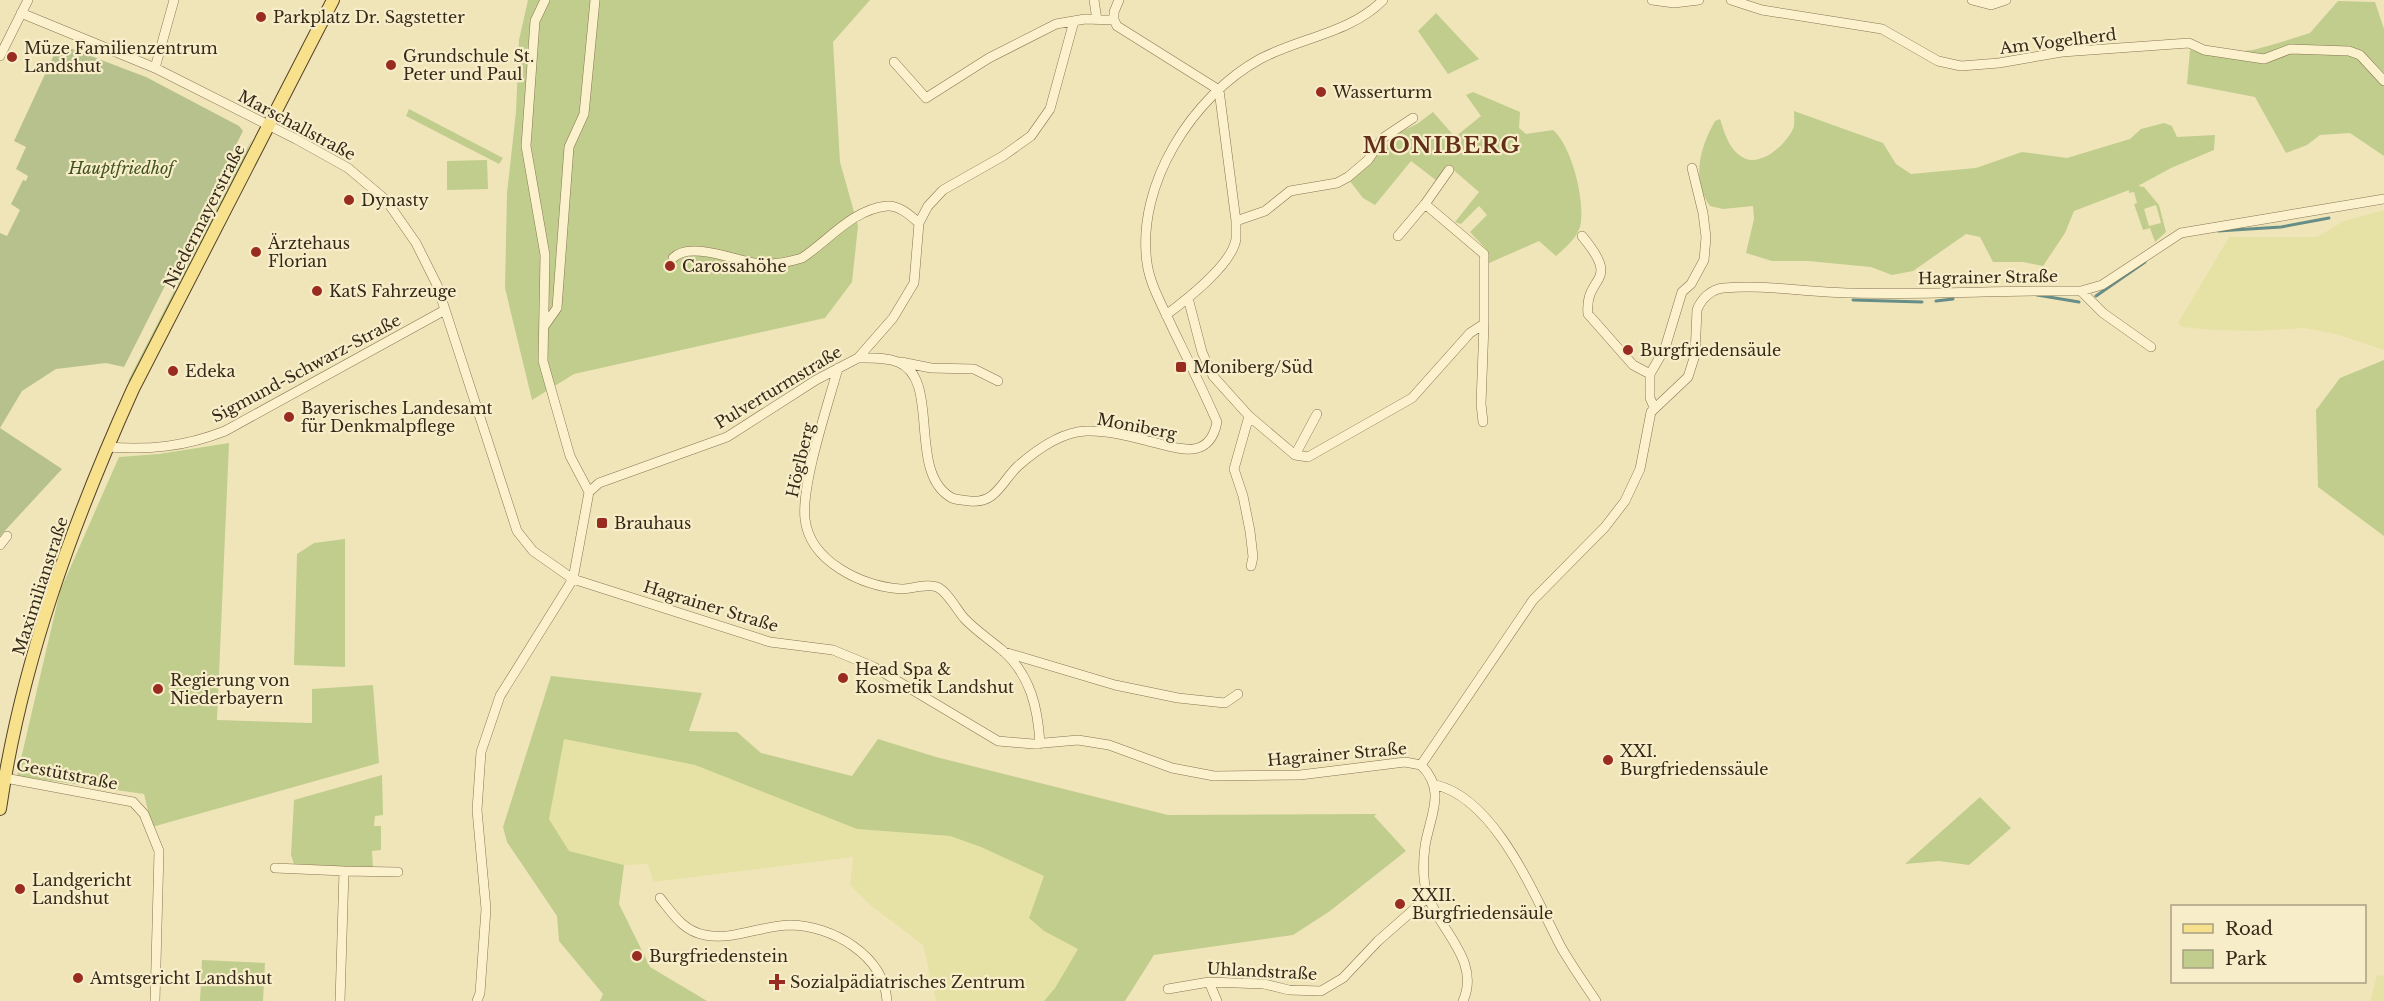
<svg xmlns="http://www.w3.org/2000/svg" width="2384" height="1001" viewBox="0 0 2384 1001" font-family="'Libre Baskerville',serif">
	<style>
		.farmland { fill: #e6e2a6 }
		.green { fill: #c0cd8d; fill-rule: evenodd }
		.cemetery { fill: #b6c18e }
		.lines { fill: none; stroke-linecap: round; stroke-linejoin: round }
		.stream { stroke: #668d87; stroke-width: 3 }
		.minor-casing { stroke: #877453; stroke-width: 10 }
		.major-casing { stroke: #534129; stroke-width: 14 }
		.minor { stroke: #fbf1cc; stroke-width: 9 }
		.major { stroke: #f7e18d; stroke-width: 12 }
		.poi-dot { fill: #982c21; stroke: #f7eec9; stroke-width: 2 }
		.labels { text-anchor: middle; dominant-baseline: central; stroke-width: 4.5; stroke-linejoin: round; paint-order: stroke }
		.poi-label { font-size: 16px; fill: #352919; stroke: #f7eec9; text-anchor: start }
		.street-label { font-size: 16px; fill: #352919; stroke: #f7eec9 }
		.park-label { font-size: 16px; font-style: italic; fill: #40521f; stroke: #f7eec9 }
		.district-label { font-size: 22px; font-weight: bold; letter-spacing: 1.5px; fill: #632e17; stroke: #f7eec9 }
	</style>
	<rect width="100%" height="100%" fill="#f0e5b9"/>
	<path class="farmland" d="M2384,210v140l-48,-16 -32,-6 -48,3 -43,-1 -31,-3 -4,-4 51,-86h88l27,-16z
		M563,739l132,26 162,64 93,7 31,11 64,29 -16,42 15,13 34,18 -23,39 -11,13h-108l-13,-56 -54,-41 -19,-19 3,-28 -200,25 -5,-18 -24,1 -55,-14 -20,-32z
		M2377,975l7,1v25h-14z"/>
	<path class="green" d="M528,0h342l-37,42 7,120 18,64 -6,56 -27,36 -251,56 -42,26 -27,-112 2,-95 9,-81 3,-72z
		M2338,1l37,1 9,27v127l-34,-23 -30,2 -13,10 -21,8 -31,-56 -68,-13 3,-34 25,4 38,-4 22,-6 35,-11z
		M1436,13l43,46 -31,15 -30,-43z
		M1473,92l47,20 -1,16 7,6 27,-4c19,16 33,73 27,97 -4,12 -15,21 -24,29l-17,-15 -52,23 -1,-15 -16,-17 17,-17 -8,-9 -18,18 -6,-2 24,-30 -29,-25 -13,14 -26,-20 -36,44 -12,-7 -14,-18 17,-12 30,-34 21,-10 16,-12 22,25 26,-21 -15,-21z
		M409,109l94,49 -4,6 -93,-48z
		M1794,111l89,32 13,21 15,10 65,-6 46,-16 45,6 63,-19 11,-10 23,-6 8,3 5,11 38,-2 -1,15 -43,18 -33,18 6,1 15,18 7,27 -11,10 -5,-14 -7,2 -9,-26 3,-1 -3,-11 -5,1v-3l-55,21 -9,22 -22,33 -20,-4h-30l-13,-25 -14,-3 -53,37 -21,4 -21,-8 -63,-6h-36l-26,-8 8,-34 -1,-13 -30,3 -13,-3c-19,-26 -10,-59 5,-85l5,-2c5,15 9,31 24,39 18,9 42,-14 49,-29 2,-4 1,-13 1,-18zM2156,205l5,18 -12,3 -5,-17z
		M252,139l-8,22 -114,221 -2,-1z
		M487,160l1,29 -41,1v-29z
		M2384,360v176l-66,-49 -2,-77 24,-32z
		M229,443l-12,277 95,3v-34l61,-4 6,78 -227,64 -8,-33 -127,-18 43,-185 59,-134 40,-3z
		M345,539v128l-51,-2 3,-111 17,-11z
		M551,676l151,17 -13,38 48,1 24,21 91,23 26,-37 58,18 232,58 209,-1 -3,2 32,35 -76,60 -37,24 -139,20 -29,46h-81l11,-13 23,-39 -34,-18 -15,-13 15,-42 -63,-29 -31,-11 -93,-7 -162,-64 -131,-26 -15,80 20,32 55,14 -5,39 31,63 57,34h-107l3,-7 -44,-53 -2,-25 -50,-74 -4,-15z
		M382,775l1,40 -8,1 -1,10h7v24l-9,1 1,17 -79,-4 -3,-9 3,-55z
		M1980,797l31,31 -42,37 -30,-4 -34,3z
		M202,960l63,3 -2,38h-63z"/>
	<path class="cemetery" d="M59,44l87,33 93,49 4,5 -119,236 -18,-4 -50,6 -34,22 -22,37 62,41 -62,67v-303l7,3 13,-26 -9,-6 12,-24 3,1 2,-5 -12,-7 10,-22 -12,-6z"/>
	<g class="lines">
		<path class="stream" d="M2218,231l63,-4 48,-9
			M2037,295l42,7
			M2096,296l49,-34
			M1853,300l69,2
			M1936,301l17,-2"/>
		<g class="minor-casing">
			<path id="minor" d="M1094,0l3,20
				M1652,0l22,3 25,-3
				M1731,0l31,10 120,19 56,32 23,5 38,-3 63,-11 127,-9 15,7 60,9 26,-10 59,2 11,4 24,26
				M1972,0l19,5 15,-5
				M21,13l134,55 141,71 52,29 38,32 30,43 21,42 80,246 16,20 40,28 197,63 63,8 41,17 124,74 35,3 45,-4 31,5 63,23 42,8 86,-1 105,-13 16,3
				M1114,20l3,6 102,64 17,131
				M1114,20v-8l5,-12
				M0,56l28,-56
				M894,62l32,36 63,-40 67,-34 29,-5 29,1
				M155,68l19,-68
				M1398,236l27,-32
				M1582,236c41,49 2,38 6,78l45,51 17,9
				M673,258c17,-18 66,4 87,6 14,1 29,-2 42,-6 26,-17 51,-49 85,-52 12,-1 24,10 32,17
				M2081,291l22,22 48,34
				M1188,298l14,54 11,24 36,40 46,39 13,2 104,-59 58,-65 14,-9v-70l-59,-50 24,-34
				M1166,315c20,-15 66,-50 70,-76 0,-6 0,-12 0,-18l29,-10 25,-20 47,-8 11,-6 20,-17 15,-22 30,-20
				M545,325l12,-17 12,-161 15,-33 11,-114
				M858,358c13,0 27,-1 40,4 44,17 8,111 54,136 5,2 12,2 18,3 26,3 32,-20 48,-35 17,-15 43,-34 68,-35 20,-1 43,5 62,10 28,6 61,22 69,-19 -14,-32 -30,-64 -45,-95 -9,-20 -22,-42 -25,-64 -11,-79 46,-167 113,-204 39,-21 91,-26 123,-59
				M901,362l30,6 43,1 24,12
				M838,368c-10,37 -37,116 -33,151 5,43 57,67 96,70 11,0 26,-6 36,-2 10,4 20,23 27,31 11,12 25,21 38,32 29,25 36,59 38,94
				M1654,407l-4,-9v-24l15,-26 17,-56 9,-8 13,-24 2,-23 -3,-24 -11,-45
				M1249,416l-15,53 9,27 7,35 3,26 -2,9
				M1483,422l-2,-18 3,-80
				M107,447c43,3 77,0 118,-16l220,-121
				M1295,455l22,-41
				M589,492l10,-9 128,-46 89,-57 42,-22 35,-40 21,-35 5,-60 9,-17 15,-16 60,-34 28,-20 19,-27 24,-88
				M0,545l7,-9
				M1004,652l111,33 63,13 47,5 13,-9
				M1421,765l112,-165 72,-73 20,-26 15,-32 11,-57 37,-35 7,-22 2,-45c4,-11 14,-21 27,-22 42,-4 86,5 128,5 76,2 153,-3 229,-2l21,-6 79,-52 203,-34
				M1421,765c26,26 9,50 4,81 -2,16 -3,35 3,50 12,35 53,65 35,105
				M5,778l128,24 11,12 15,37 -4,150
				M1436,785c60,14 99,112 125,162 11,19 23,36 35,54
				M275,868l69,3 -4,130
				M344,871l54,1
				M660,898c13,16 23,33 45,37 28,6 57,-10 86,-10 41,1 93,30 96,76
				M1209,982l8,19
				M1168,989l41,-7 55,2 25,6 32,1 22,-13 35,-37 50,-44
				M477,1001l3,-8 6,-84 -9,-99 4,-58 19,-56 73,-117 16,-87 -19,-36 -27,-95 2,-106 -19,-109 9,-125 10,-21"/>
		</g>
		<g class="major-casing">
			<path id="major" d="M0,809c21,-146 73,-287 133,-420l200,-389"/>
		</g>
		<use href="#minor" class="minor"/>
		<use href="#major" class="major"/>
	</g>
	<g class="poi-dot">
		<circle cx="261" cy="17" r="6"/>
		<circle cx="12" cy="57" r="6"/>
		<circle cx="391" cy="65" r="6"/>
		<circle cx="1321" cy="92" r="6"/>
		<circle cx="349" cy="200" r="6"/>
		<circle cx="256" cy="252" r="6"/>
		<circle cx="670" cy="266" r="6"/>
		<circle cx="317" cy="291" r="6"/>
		<circle cx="1628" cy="350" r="6"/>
		<rect x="1175" y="361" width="12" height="12" rx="3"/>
		<circle cx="173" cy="371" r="6"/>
		<circle cx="289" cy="417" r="6"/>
		<rect x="596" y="517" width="12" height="12" rx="3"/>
		<circle cx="843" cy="678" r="6"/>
		<circle cx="158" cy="689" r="6"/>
		<circle cx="1608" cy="760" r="6"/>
		<circle cx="20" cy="889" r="6"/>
		<circle cx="1400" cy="904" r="6"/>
		<circle cx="637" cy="956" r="6"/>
		<circle cx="78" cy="978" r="6"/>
		<path d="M774 973h6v6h6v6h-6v6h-6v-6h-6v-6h6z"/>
	</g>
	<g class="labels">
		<g class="poi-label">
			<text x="273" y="17">Parkplatz Dr. Sagstetter</text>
			<text x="24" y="48">Müze Familienzentrum<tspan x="24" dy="18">Landshut</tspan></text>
			<text x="403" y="56">Grundschule St.<tspan x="403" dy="18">Peter und Paul</tspan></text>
			<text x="1333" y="92">Wasserturm</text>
			<text x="361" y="200">Dynasty</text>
			<text x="268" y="243">Ärztehaus<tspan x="268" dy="18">Florian</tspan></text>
			<text x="682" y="266">Carossahöhe</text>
			<text x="329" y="291">KatS Fahrzeuge</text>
			<text x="1640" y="350">Burgfriedensäule</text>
			<text x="1193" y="367">Moniberg/Süd</text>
			<text x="185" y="371">Edeka</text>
			<text x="301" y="408">Bayerisches Landesamt<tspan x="301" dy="18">für Denkmalpflege</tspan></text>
			<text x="614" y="523">Brauhaus</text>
			<text x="855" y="669">Head Spa &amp;<tspan x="855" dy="18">Kosmetik Landshut</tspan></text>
			<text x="170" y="680">Regierung von<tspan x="170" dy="18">Niederbayern</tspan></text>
			<text x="1620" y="751">XXI.<tspan x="1620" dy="18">Burgfriedenssäule</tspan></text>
			<text x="32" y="880">Landgericht<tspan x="32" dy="18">Landshut</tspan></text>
			<text x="1412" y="895">XXII.<tspan x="1412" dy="18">Burgfriedensäule</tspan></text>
			<text x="649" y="956">Burgfriedenstein</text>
			<text x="90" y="978">Amtsgericht Landshut</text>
			<text x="790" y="982">Sozialpädiatrisches Zentrum</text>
		</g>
		<g class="street-label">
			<text transform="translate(2058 41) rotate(-7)">Am Vogelherd</text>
			<text transform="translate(297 125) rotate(28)">Marschallstraße</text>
			<text transform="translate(204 216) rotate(-63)">Niedermayerstraße</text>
			<text transform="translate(1988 277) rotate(-1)">Hagrainer Straße</text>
			<text transform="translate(306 368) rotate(-28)">Sigmund-Schwarz-Straße</text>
			<text transform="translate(778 387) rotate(-31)">Pulverturmstraße</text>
			<text transform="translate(1137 426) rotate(11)">Moniberg</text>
			<text transform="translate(800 460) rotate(-77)">Höglberg</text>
			<text transform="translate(40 586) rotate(-72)">Maximilianstraße</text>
			<text transform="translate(711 606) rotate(17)">Hagrainer Straße</text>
			<text transform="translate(1337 754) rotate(-5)">Hagrainer Straße</text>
			<text transform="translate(67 774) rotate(11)">Gestütstraße</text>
			<text transform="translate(1262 971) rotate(3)">Uhlandstraße</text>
		</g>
		<g class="park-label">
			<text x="121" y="168">Hauptfriedhof</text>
		</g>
		<g class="district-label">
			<text x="1442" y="145">MONIBERG</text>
		</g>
	</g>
	<rect x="2171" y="905" width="195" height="78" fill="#f7eec9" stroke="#a99f83" stroke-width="1.5"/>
	<rect x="2183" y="924" width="30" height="9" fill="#f7e18d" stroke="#a99f83" stroke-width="1.5"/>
	<text x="2225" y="935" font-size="18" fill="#352919">Road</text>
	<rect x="2183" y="950" width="30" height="18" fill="#c0cd8d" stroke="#a99f83" stroke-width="1.5"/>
	<text x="2225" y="965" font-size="18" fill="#352919">Park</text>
</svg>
